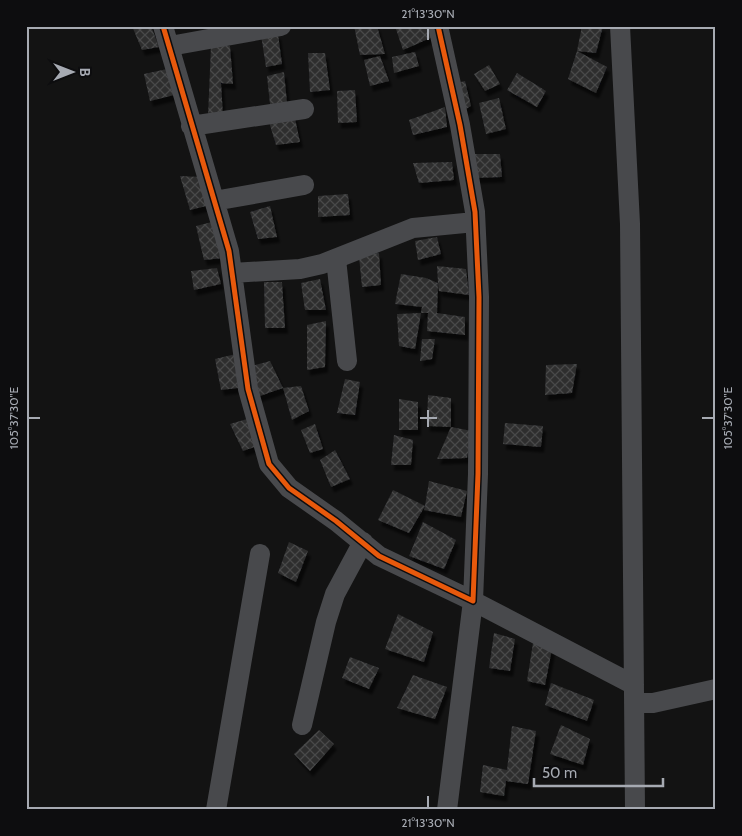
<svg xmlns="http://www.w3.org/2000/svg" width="742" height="836" viewBox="0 0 742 836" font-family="Cabin,sans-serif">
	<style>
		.building { fill: url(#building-cross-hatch); filter: url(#shadow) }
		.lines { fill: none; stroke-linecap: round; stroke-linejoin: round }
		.minor { stroke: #48494c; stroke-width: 20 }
		.cycleway-casing { stroke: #0d0d0f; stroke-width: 8 }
		.cycleway { stroke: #e8590c; stroke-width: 5 }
		.ticks { fill: none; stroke: #a6aab2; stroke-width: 2 }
		.neatline { fill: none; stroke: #a6aab2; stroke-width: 2 }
		.ticks-label { font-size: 12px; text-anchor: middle; fill: #a6aab2 }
	</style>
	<defs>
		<pattern id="building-cross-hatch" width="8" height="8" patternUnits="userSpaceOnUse" patternTransform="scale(1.25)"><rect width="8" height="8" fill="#2d2d2e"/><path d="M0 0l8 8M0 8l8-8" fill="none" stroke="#48494a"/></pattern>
		<filter id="shadow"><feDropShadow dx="3" dy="5.5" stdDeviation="1" flood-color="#0009"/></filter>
	</defs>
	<rect width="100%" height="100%" fill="#131313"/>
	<path class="building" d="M132,26h19l8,21 -17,3z
		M354,26h23l8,28 -25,1z
		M395,26h37l3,10 -32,14z
		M582,26h21l-7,27 -19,-2z
		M278,34l4,30 -16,3 -5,-32z
		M211,45l19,1 3,38 -12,-1 2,34h-15z
		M577,51l30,16 -11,26 -28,-14z
		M415,52l4,14 -25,7 -2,-16z
		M308,53h17l5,37 -20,2z
		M380,56l9,25 -19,5 -6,-26z
		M489,65l11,19 -15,7 -11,-17z
		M167,69l7,26 -24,6 -6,-27z
		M284,72l3,31 -17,1 -3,-28z
		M517,73l29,18 -9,16 -30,-17z
		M465,81l6,25 -10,6 -9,-28z
		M355,90l2,32 -19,1 -1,-32z
		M499,98l7,31 -20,5 -7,-31z
		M445,107l2,20 -34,8 -4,-15z
		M294,114l6,28 -24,3 -9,-30z
		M469,154h31l2,23 -31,1z
		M452,162l2,18 -35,3 -6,-20z
		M180,176l21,1 9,28 -20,5z
		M348,194l2,21 -32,2v-21z
		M270,206l7,31 -19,2 -8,-27z
		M216,221l8,37 -20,2 -8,-34z
		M437,237l4,17 -23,6 -3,-19z
		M379,253l2,32 -19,2 -3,-31z
		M437,266l29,3 3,26 -30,-4 -1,-8 -1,30 28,4v18l-38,-4 1,-18h-7l1,-6 -27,-3 6,-30 25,4 12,5z
		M217,268l4,16 -27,6 -3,-19z
		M320,279l6,31h-21l-4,-27z
		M264,282h18l3,46h-20z
		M421,313l-6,36 -16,-3 -2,-32z
		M326,321l-1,46 -18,3v-45z
		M422,339h13l-3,20 -12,2z
		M236,354l2,34 -17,2 -6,-31z
		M270,361l13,27 -26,9 -9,-30z
		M577,364l-5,29 -27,2 1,-30z
		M345,379l15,3 -5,33 -18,-2z
		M301,386l8,25 -17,9 -9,-32z
		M428,395l23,3v29l-24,-1z
		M399,399l19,3v28h-19z
		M247,419l10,27 -14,5 -13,-27z
		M505,423l38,3 -2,21 -38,-3z
		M315,424l8,25 -13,4 -9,-23z
		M451,427l21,4 -5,27 -30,1z
		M394,435l19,5 -2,25h-20z
		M335,450l15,29 -19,8 -11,-27z
		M429,481l38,10 -6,26 -37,-7 1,-4 -16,27 -31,-13 15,-30 32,16z
		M423,522l33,18 -12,29 -35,-13z
		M289,542l19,9 -12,31 -18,-9z
		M398,614l35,18 -9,30 -39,-13z
		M494,633l21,6 -5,32 -21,-3z
		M533,643l19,6 -7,36 -18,-4z
		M350,657l29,11 -10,21 -27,-11z
		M413,675l34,12 -12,32 -38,-11z
		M551,683l43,17 -7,21 -42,-16z
		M561,725l29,14 -7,26 -33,-11z
		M512,726l24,5 -8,53 -22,-3 -2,15 -24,-4 3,-27 24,5z
		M319,730l15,14 -24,27 -16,-17z"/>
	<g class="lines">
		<path class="minor" d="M163,26l66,225 19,138 21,75 20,24 47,33 43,35 94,45 5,-127 1,-177 -4,-85 -15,-87 -22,-99
			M620,26l10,198 5,586
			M170,46l111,-20
			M191,126l113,-17
			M214,201l90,-16
			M336,259l11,102
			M232,273l68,-4 22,-5 91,-36 62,-6
			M634,703h19l63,-14
			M302,725l24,-103 9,-28 28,-52
			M216,810l44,-256
			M447,810l26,-209 161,84"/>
		<g class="cycleway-casing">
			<path id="cycleway" d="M163,26l66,225 19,138 21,75 20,24 47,33 43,35 94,45 5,-127 1,-177 -4,-85 -15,-87 -22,-99"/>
		</g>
		<use href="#cycleway" class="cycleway"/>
	</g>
	<path class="ticks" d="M428,28v12M428,410v17M28,418h12M420,418h17M702,418h12M428,796v12"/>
	<rect width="742" height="836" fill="none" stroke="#0d0d0f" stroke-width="55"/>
	<g transform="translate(72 72) rotate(90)" stroke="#0d0d0f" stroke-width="4" paint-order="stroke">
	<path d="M0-4L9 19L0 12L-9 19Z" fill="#a6aab2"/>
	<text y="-8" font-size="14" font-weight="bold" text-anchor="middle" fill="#a6aab2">B</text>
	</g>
	<path d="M534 778v8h129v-8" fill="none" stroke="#a6aab2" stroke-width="2.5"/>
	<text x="542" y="778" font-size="15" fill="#a6aab2" stroke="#0d0d0f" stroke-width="4" paint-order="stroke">50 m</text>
	<rect x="28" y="28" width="686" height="780" class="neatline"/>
	<g class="ticks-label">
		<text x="428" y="18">21°13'30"N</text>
		<text transform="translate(728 418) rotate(-90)" y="4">105°37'30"E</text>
		<text transform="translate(14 418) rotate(-90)" y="4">105°37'30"E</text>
		<text x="428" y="827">21°13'30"N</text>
	</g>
</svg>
